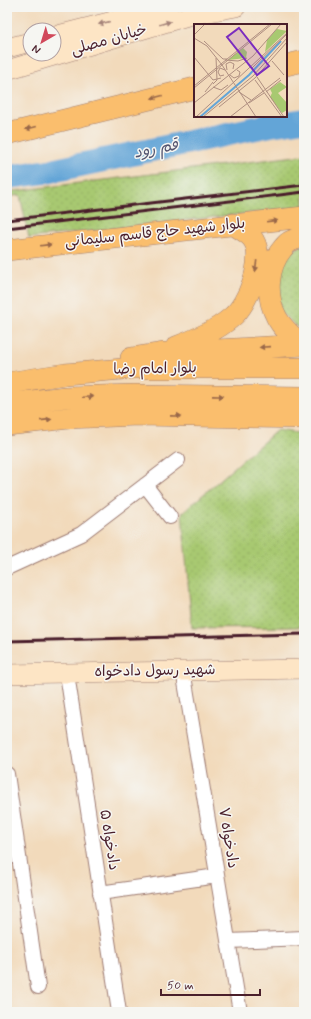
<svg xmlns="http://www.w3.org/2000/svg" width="311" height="1019" viewBox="0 0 311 1019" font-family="Mynerve,'Playpen Sans Arabic',sans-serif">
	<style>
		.green { fill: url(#green-dots); stroke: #79744e }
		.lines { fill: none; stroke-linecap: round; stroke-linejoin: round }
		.river { stroke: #63a5d7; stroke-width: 24 }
		.street-casing { stroke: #9e7c73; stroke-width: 16 }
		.secondary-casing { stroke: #9e7c73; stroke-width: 20 }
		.primary-casing { stroke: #9e7c73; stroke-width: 22 }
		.street { stroke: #fff; stroke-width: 14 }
		.secondary { stroke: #fde5c5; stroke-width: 19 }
		.primary { stroke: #fabe6d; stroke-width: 21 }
		.rail { stroke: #4a1f2b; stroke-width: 3 }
		.oneway { fill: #a48278 }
		.oneway2 { fill: #996749 }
		.labels { text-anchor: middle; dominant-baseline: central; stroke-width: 3; stroke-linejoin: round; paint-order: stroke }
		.street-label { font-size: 15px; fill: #4a1f2b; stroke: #f6f6f2 }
		.water-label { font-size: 16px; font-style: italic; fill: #545570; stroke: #f6f6f2 }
		.inset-river { fill: none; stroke: #63a5d7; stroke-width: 2 }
		.inset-road { fill: none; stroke: #af8f81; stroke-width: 1 }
		.view { fill: #7b2cbf; fill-opacity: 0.15; stroke: #7b2cbf; stroke-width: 2 }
		.inset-edge { fill: none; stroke: #4a1f2b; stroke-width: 2 }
	</style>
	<defs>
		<pattern id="green-dots" width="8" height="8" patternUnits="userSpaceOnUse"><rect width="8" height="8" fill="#a8c971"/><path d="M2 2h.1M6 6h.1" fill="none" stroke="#92ac62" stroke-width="1.8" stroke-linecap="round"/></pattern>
	</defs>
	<rect width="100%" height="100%" fill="#f6f6f2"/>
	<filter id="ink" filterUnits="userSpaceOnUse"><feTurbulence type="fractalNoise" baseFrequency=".025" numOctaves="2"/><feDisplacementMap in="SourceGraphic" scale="8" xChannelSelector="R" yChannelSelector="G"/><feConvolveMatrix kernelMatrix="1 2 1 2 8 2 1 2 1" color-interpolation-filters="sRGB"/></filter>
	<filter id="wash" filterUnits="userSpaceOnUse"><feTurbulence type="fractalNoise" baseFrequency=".012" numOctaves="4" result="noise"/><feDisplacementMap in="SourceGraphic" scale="16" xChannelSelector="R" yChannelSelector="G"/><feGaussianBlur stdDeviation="0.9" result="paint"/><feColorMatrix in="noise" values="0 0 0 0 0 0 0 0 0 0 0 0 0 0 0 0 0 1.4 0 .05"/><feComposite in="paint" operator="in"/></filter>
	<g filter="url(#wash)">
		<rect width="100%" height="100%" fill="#f2dabb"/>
		<path class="green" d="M304,155v52l-275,31 -9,-43 -13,2v-5z
			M304,244v89l-25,-22 -4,-12 8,-42z
			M277,430l27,4v193l-112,1 -10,-115z"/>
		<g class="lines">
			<path class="river" d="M7,177l44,-6 220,-46 33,-5"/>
		</g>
	</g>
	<g filter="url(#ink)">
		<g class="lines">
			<g class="street-casing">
				<path id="street" d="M145,485l25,32
					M7,568l74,-34 97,-74
					M183,670l57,342
					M67,674l52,338
					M7,774l31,213
					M100,893l117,-17
					M228,941l76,-3"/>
			</g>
			<g class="secondary-casing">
				<path id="secondary" d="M54,36l114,-29
					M7,48l23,-6
					M7,70l181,-54 48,-9
					M7,674l297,-5"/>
			</g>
			<g class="primary-casing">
				<path id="primary" d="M286,65l18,-4
					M7,134l188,-46
					M7,250l297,-33
					M302,345c-10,-9 -19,-16 -25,-27 -12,-22 -10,-51 6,-70 2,-2 4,-5 6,-6 5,-3 10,-4 15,-5
					M176,347c20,-8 40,-16 56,-30 16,-13 33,-57 22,-76 -4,-8 -15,-12 -21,-17
					M131,358l32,-5 141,-8
					M7,383l58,-9 69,-6h170
					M7,404l58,-7 69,-2 170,2
					M7,425l62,-7 69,-3 166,3"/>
			</g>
			<use href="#street" class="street"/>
			<use href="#secondary" class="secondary"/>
			<use href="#primary" class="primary"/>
			<path class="rail" d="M7,220l297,-35
				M7,228l297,-36
				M7,641l297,-7"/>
		</g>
		<defs><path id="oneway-solid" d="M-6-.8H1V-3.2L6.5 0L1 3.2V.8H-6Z"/></defs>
		<g class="oneway">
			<use href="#oneway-solid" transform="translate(104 23) rotate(166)"/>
			<use href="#oneway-solid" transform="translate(165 23) rotate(-16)"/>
		</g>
		<g class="oneway2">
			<use href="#oneway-solid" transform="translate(157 97) rotate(166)"/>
			<use href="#oneway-solid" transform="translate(31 128) rotate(166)"/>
			<use href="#oneway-solid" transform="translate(272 221) rotate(-7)"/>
			<use href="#oneway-solid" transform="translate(46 245) rotate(-7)"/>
			<use href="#oneway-solid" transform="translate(256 266) rotate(97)"/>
			<use href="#oneway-solid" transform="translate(265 347) rotate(176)"/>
			<use href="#oneway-solid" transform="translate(218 396) rotate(1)"/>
			<use href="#oneway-solid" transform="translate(88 397) rotate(-2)"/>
			<use href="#oneway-solid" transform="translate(176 416) rotate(1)"/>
			<use href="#oneway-solid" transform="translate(46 420) rotate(-6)"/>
		</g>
	</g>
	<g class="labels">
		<g class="street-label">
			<text transform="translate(109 40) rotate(-16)">خیابان مصلی</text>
			<text transform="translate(155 233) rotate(-6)">بلوار شهید حاج قاسم سلیمانی</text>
			<text transform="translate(155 369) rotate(-1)">بلوار امام رضا</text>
			<text transform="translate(155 671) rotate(-1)">شهید رسول دادخواه</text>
			<text transform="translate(228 838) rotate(81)">دادخواه ۷</text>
			<text transform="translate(109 840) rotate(81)">دادخواه ۵</text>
		</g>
		<g class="water-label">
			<text transform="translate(156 149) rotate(-11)">قم رود</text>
		</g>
	</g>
	<g transform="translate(194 24)">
		<rect width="93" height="93" fill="#f2dabb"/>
		<path d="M83,5l10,2 -22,21 2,-12zM49,24l4,4 -1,6 -18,2zM86,58l7,5 -9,6 9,10v7l-5,3 -12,-16 2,-4 -2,-4z" fill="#a8c971"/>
		<path class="inset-river" d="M6,93l49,-42 32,-34"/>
		<path class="inset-road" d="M0,11l11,-11M0,14l13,8 15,19 34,52M10,17l19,18h4M0,33l19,23 8,-2M31,36l13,1 9,-3M78,37l12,14M58,44l35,-34M33,46l-1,-6 4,-2 4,2 -1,5M30,51l-4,1 -2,-4 2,-4 5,2M36,51l4,3 5,-2 1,-4 -3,-2M63,53l27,40M61,56l27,37M19,60l4,-4 -1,-22M0,62l76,-62M19,63l8,3 7,-5M0,64l78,-64M11,68l8,-10M45,68l12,8M72,68l15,-12M0,79l59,-47 28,-32M55,79l15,-10M25,83l36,-29 32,-36M2,93l91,-84M9,93l50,-41 34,-38M36,93l50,-39"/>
		<path class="view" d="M45,4l30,38 -12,9 -30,-38z"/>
		<rect width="93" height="93" class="inset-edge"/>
	</g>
	<rect width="311" height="1019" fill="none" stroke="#f6f6f2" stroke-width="24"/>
	<g transform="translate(42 42) rotate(218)"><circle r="19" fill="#f6f6f2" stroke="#b1a0a2"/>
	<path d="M0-3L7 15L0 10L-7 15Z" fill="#d1495b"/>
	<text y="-6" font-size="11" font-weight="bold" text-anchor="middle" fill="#4a1f2b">N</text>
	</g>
	<path d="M161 989v6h99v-6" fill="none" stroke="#4a1f2b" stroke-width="2"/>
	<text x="167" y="989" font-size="12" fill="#4a1f2b" stroke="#f6f6f2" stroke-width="3" paint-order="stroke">50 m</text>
</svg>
